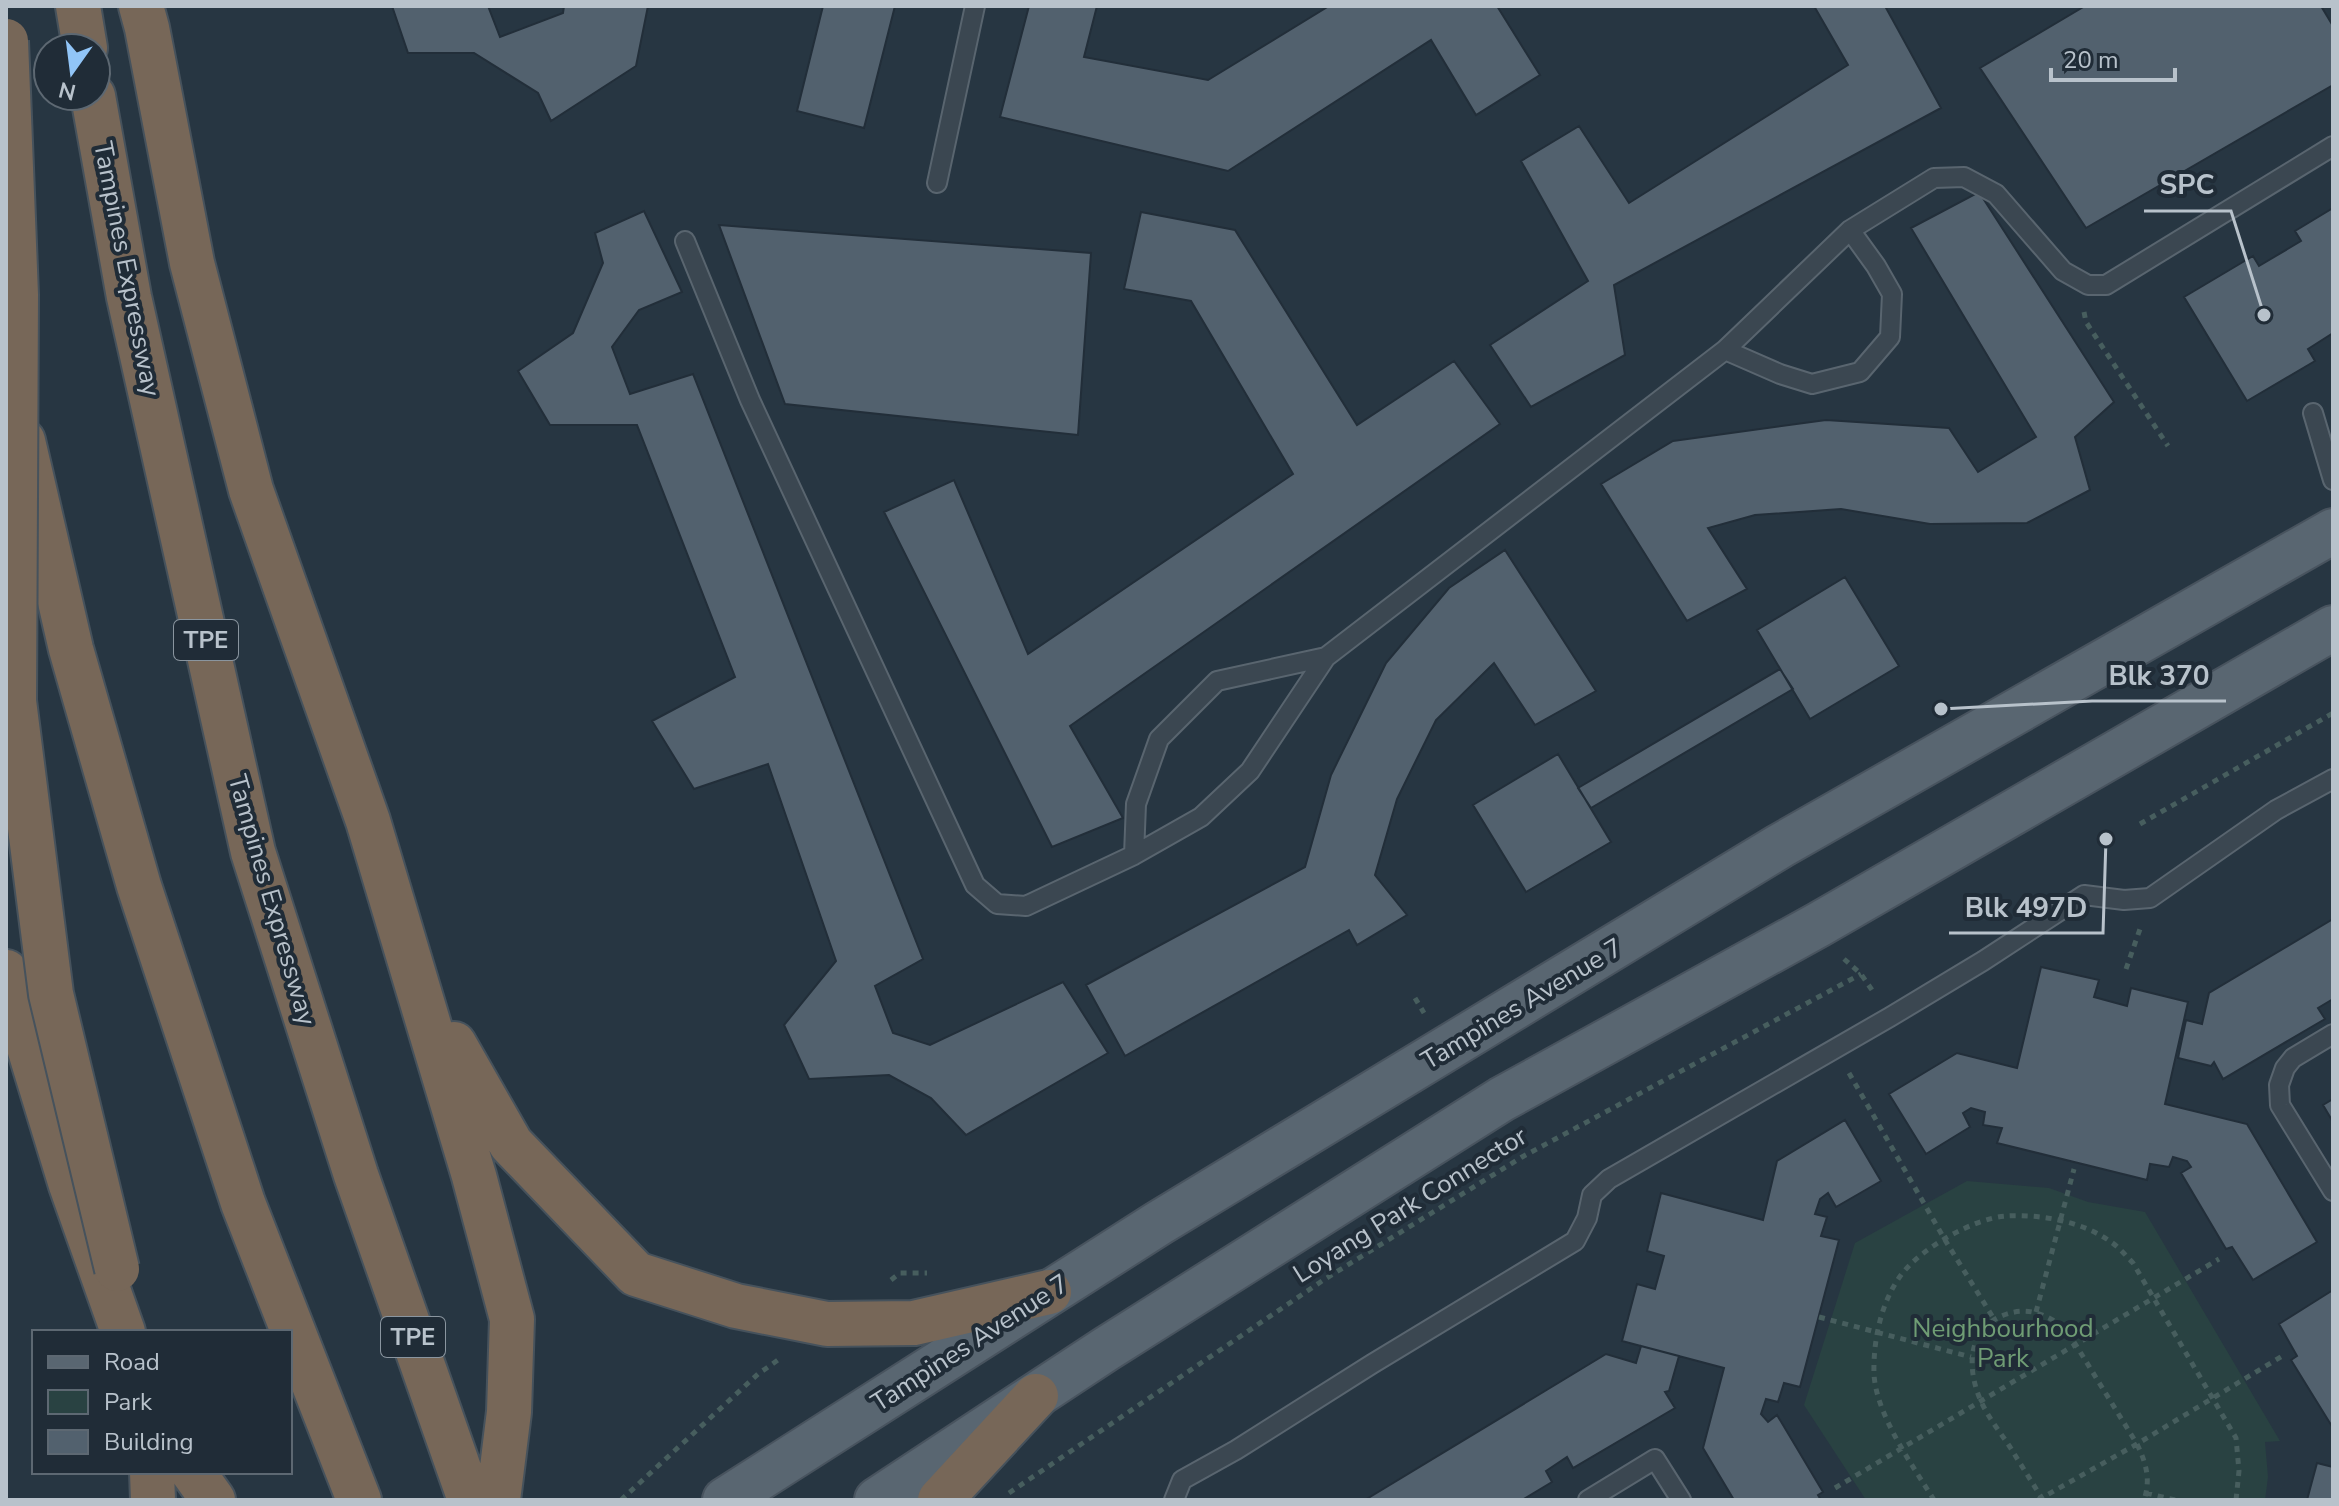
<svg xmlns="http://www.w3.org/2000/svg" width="2339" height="1506" viewBox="0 0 2339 1506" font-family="'Nunito Sans',sans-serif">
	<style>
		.green { fill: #294242 }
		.building { fill: #52616e; stroke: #222e39; stroke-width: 2 }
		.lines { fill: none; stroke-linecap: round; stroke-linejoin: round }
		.service-casing { stroke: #59656f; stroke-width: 22 }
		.primary-casing { stroke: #48535e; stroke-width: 48 }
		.motorway-casing { stroke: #46525c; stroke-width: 48 }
		.path { stroke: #475e5e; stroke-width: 5; stroke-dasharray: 6 6; stroke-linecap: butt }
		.service { stroke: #3b4751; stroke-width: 18 }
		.primary { stroke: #596671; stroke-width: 44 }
		.motorway { stroke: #776758; stroke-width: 44 }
		.motorway-bridge-casing { stroke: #46525c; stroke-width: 48; stroke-linecap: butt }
		.motorway-bridge { stroke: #776758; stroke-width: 44 }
		.labels { text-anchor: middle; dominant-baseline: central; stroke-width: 8; stroke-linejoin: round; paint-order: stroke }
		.shield { fill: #202c37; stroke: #8a959f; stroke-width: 2 }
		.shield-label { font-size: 24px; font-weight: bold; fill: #b8c2cb }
		.street-label { font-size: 26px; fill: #b8c2cb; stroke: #202c37 }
		.park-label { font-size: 26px; fill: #6f9c74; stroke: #202c37 }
		.leader { fill: none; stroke: #b8c2cb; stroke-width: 3 }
		.callout-dot { fill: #b8c2cb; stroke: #202c37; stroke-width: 3 }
		.callout-label { font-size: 28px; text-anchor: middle; font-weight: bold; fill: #b8c2cb; stroke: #202c37; stroke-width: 8; stroke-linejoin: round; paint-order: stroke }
	</style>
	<rect width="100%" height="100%" fill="#273642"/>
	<path class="green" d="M1967,1181l82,7 39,14 57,10 135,229 -15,1 3,35 -3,23h-399l-62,-95 51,-162z"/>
	<path class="building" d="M392,6h96l12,31 63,-24 1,-7h84l-12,60 -85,55 -13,-28 -64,-40h-66z
		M823,6h72l-31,122 -67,-17z
		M1029,6h68l-13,51 124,23 121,-74h168l43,69 -64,40 -45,-75 -203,131 -228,-54z
		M1814,6h71l56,102 -327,177 11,70 -94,52 -41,-62 98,-64 -67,-120 58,-35 50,77 219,-138z
		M2085,6h236l12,20v59l-247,143 -106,-160z
		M1979,192l135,210 -39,35 15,53 -63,33 -97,1 -89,-15 -86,6 -47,13 39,61 -60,32 -86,-137 72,-43 153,-21 123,8 29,44 58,-35 -125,-209z
		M2333,208v125l-25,16 7,12 -68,40 -63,-104 69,-41 6,10 42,-25 -6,-10z
		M644,211l38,81 -43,18 -27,37 18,47 63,-20 230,585 -48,27 18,47 37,12 133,-63 45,71 -142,82 -35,-37 -42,-23 -80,4 -25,-54 52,-64 -68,-197 -74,25 -42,-68 83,-44 -98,-252h-87l-32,-54 55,-38 30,-70 -8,-30z
		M1141,212l94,18 122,195 97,-64 46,63 -430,302 53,92 -71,29 -168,-335 70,-32 74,174 265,-180 -102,-173 -67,-12z
		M719,225l372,28 -13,182 -293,-31z
		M1505,550l91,141 -61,34 -41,-62 -58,57 -39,79 -22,76 32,40 -50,30 -8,-15 -224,126 -39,-71 219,-118 26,-92 55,-112 63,-75z
		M1845,577l54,89 -89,53 -53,-89z
		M1780,669l13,20 -202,119 -13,-20z
		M1558,754l53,88 -85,50 -53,-87z
		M2333,919v80l-15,9 7,11 -102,60 -9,-17 -3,4 -33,-8 8,-38 16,4 7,-31z
		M2041,967l58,13 -5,17 33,9 4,-18 57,14 -23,102 82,20 70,118 -64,38 -21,-33 -6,2 -45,-76 10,-6 -4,-6 -14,-4 -4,10 -19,-3 -3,16 -150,-37 5,-15 -19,-3 2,-13 -14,-4 -8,5 7,14 -44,27 -37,-60 68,-41 60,15z
		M2333,1099v23l-10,-17z
		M1845,1120l36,61 -45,26 -8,-14 -8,6 -5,15 12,3 -6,19 18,4 -39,147 -16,-4 -6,19 -12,-3 -5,15 7,8 9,-7 46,77 -5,3 3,5h-87l-31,-52 21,-80 -102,-27 15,-57 18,5 9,-33 -17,-5 14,-58 102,27 14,-59z
		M2333,1290v138l-42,-68 6,-4 -18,-32z
		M1641,1346l38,10 -10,35 -4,1 10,16 -102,60 -6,-11 -21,14 6,11 -30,18h-157l241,-146 30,9z
		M2317,1463l16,4v33h-26z"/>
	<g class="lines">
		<g class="service-casing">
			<path id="service" d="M937,183l38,-177
				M685,241l65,159 225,485 22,19 29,2 108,-51 67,-38 49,-46 76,-114 399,-307 125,-120 84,-52 30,-1 32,17 67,77 25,14h18l227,-139
				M1725,350l55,24 32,10 48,-12 30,-35 2,-43 -16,-28 -26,-36
				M2313,413l20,67
				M1134,855l2,-51 23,-65 58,-58 109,-24
				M2333,1034l-40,24 -8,10 -6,17 1,20 53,86
				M1174,1500l8,-20 54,-30 136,-86 203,-123 12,-23 5,-23 17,-16 281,-162 93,-56 101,-66 40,5 26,-2 126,-88 57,-31
				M1588,1500l67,-41 26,41"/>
		</g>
		<g class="primary-casing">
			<path id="primary" d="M725,1500l434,-277 621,-377 553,-315
				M877,1500l229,-151 396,-250 316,-174 515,-297"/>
		</g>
		<g class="motorway-casing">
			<path id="motorway" d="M78,6l7,42
				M141,6l6,22 45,235 59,227 117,331 106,355 38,143 -3,93 -11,88
				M93,96l36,201 124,555 103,323 114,325
				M23,441l48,208 68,237 104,317 116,297
				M6,972l65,213 52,147
				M454,1044l57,100 125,130 100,32 91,18 87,-1 135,-31
				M152,1472l1,28
				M193,1472l20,28
				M940,1500l96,-104"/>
		</g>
		<path class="path" d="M2084,312l2,10 82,124
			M2140,824l193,-111
			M1844,959l17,15 13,19
			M2126,969l14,-40
			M1415,998l9,15
			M1849,1073l96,167 49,79
			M891,1280l9,-7h27
			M2036,1312l38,-143
			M1819,1317l152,40
			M1835,1488l384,-229
			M1009,1493l316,-214 197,-122 339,-183
			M2146,1493l29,7
			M621,1500l137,-126 20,-14
			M1934,1500c-21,-34 -58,-85 -60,-126 -1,-33 7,-72 27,-99 19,-26 73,-57 105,-59 34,-2 76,5 105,26 8,5 15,14 22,21l103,175 3,33 -3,29
			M2038,1500l99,-56 147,-89
			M2043,1500c-11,-18 -22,-35 -33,-53 -10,-15 -23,-31 -30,-48 -13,-31 -13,-70 24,-84 24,-9 42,-1 62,14l71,115c9,19 14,35 7,56"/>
		<use href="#service" class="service"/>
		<use href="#primary" class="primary"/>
		<use href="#motorway" class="motorway"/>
		<g class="motorway-bridge-casing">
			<path id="motorway-bridge" d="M6,41l10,254 -2,406 37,293 66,275"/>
		</g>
		<use href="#motorway-bridge" class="motorway-bridge"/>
	</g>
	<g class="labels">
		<g class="shield">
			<rect x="174" y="620" width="64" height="40" rx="6"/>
			<rect x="381" y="1317" width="64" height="40" rx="6"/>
		</g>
		<g class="shield-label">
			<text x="206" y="640">TPE</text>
			<text x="413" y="1337">TPE</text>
		</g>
		<g class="street-label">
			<text transform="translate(127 269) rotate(79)">Tampines Expressway</text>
			<text transform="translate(272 900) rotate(74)">Tampines Expressway</text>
			<text transform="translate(1522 1004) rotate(-31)">Tampines Avenue 7</text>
			<text transform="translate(1410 1205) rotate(-32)">Loyang Park Connector</text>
			<text transform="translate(970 1343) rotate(-33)">Tampines Avenue 7</text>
		</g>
		<g class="park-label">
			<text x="2003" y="1328">Neighbourhood<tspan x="2003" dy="30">Park</tspan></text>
		</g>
	</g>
	<path class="leader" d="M2264 315L2231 211H2144M1941 709L2092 701H2226M2106 839L2103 933H1949"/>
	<g class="callout-dot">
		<circle cx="2264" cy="315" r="8"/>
		<circle cx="1941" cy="709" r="8"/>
		<circle cx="2106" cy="839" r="8"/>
	</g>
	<g class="callout-label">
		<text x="2187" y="194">SPC</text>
		<text x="2159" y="685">Blk 370</text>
		<text x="2026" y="917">Blk 497D</text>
	</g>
	<rect width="2339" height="1506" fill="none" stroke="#b8c2cb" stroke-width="16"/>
	<rect x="32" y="1330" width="260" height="144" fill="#202c37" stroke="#5d6872" stroke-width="2"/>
	<rect x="48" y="1356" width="40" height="12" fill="#596671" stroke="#5d6872" stroke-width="2"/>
	<text x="104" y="1370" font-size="24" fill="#b8c2cb">Road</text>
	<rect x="48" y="1390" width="40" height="24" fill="#294242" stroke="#5d6872" stroke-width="2"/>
	<text x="104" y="1410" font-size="24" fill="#b8c2cb">Park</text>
	<rect x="48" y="1430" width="40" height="24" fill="#52616e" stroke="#5d6872" stroke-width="2"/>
	<text x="104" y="1450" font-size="24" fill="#b8c2cb">Building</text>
	<g transform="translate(72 72) rotate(194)"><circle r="38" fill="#202c37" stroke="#5d6872" stroke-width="2"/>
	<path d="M0-6L14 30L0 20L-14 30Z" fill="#91c5f7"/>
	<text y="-12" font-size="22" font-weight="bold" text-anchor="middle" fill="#b8c2cb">N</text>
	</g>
	<path d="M2051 68v12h124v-12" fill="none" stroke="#b8c2cb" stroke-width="4"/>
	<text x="2063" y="68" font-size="24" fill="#b8c2cb" stroke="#202c37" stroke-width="6" paint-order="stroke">20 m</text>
</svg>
